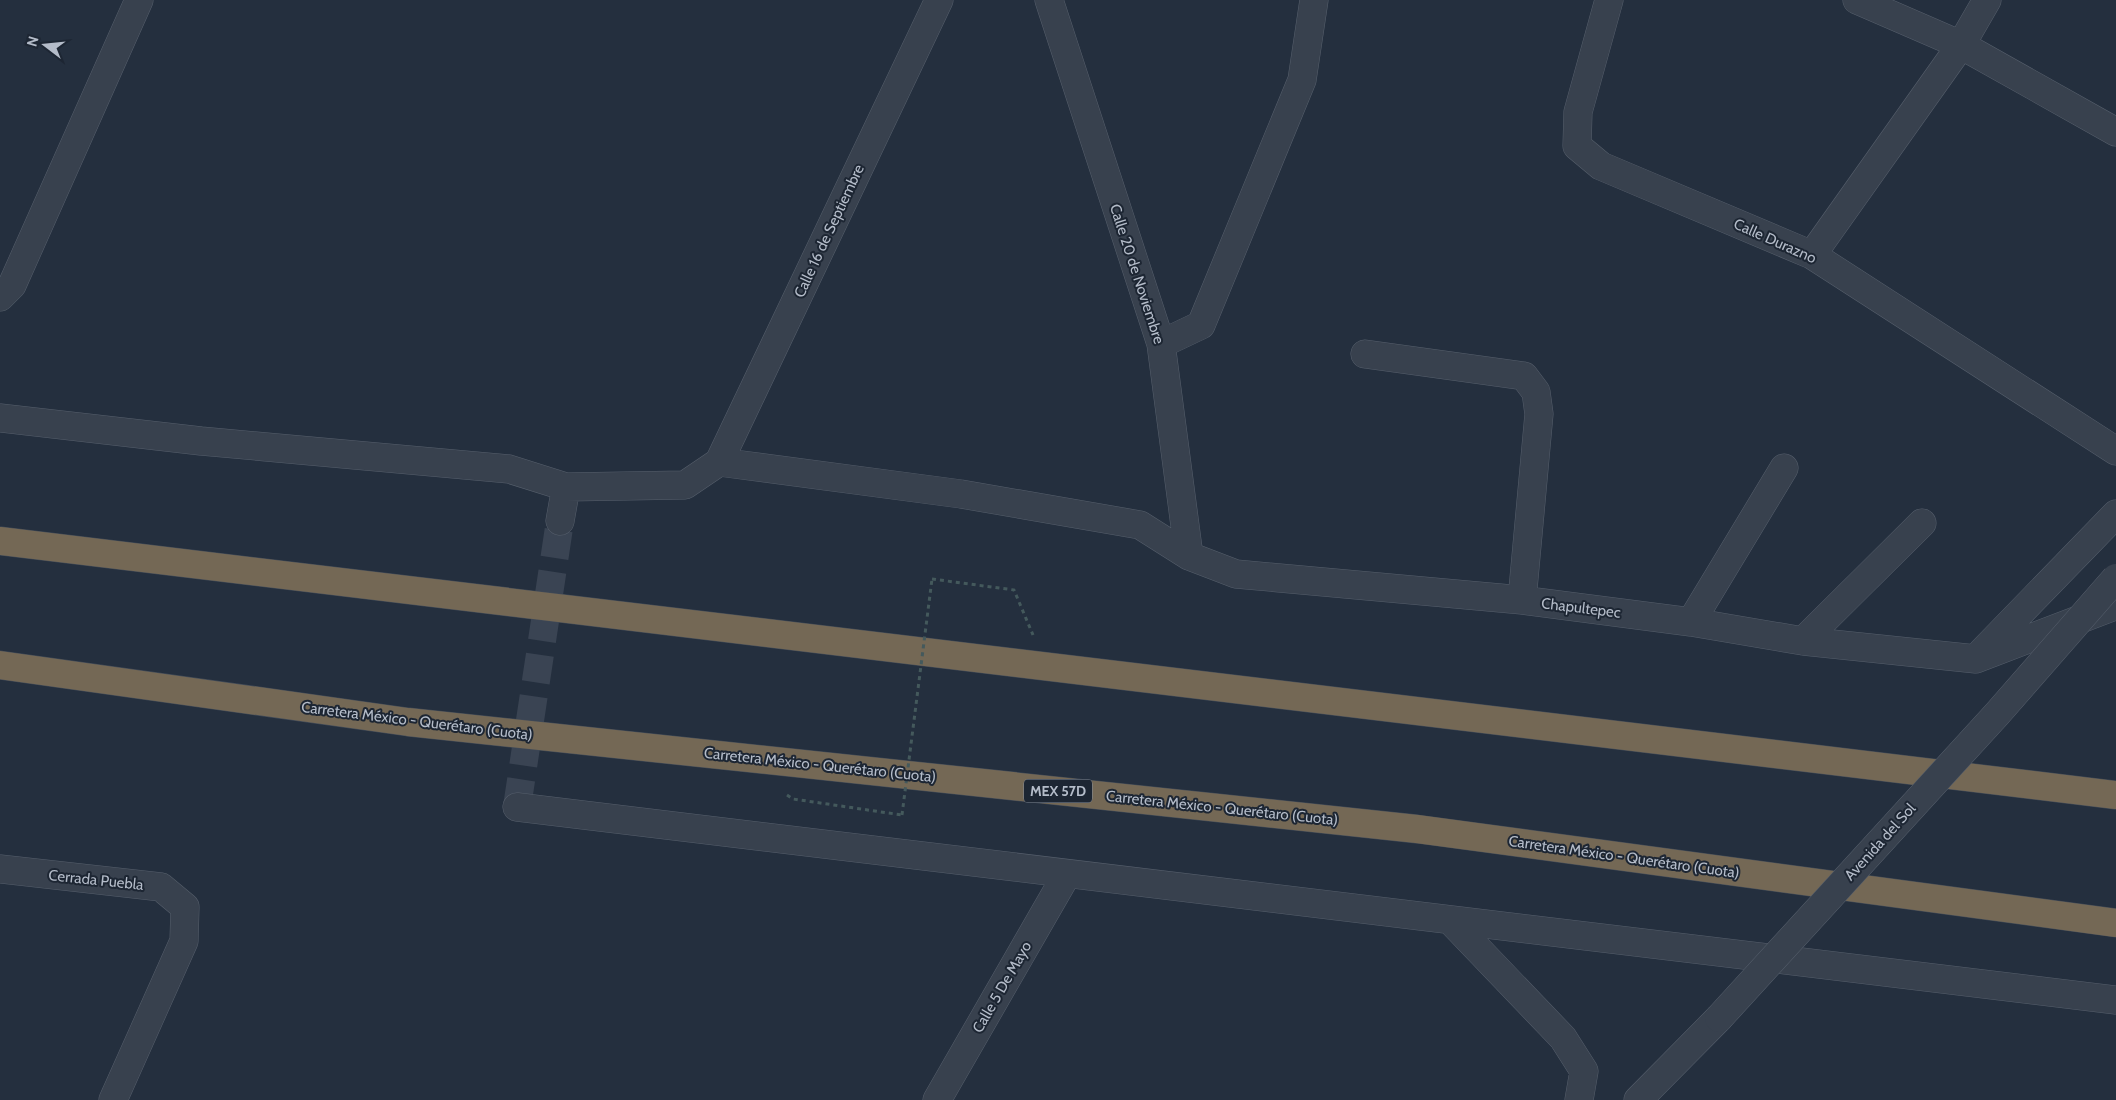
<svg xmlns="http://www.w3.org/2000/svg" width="2116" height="1100" viewBox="0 0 2116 1100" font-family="Cabin,sans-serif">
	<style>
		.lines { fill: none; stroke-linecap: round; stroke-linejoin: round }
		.minor-tunnel { stroke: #3a4453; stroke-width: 28; stroke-dasharray: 28 14; stroke-linecap: butt }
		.minor-casing { stroke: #565f6c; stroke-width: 29 }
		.highway-casing { stroke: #434c59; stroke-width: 29 }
		.path { stroke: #44595c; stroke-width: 3; stroke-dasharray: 4 4; stroke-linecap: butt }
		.minor { stroke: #38414e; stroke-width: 28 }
		.highway { stroke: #746855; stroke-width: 28 }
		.minor-bridge-casing { stroke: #565f6c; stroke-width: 29; stroke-linecap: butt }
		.path-bridge { stroke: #44595c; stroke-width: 3; stroke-dasharray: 4 4; stroke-linecap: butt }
		.minor-bridge { stroke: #38414e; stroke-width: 28 }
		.labels { text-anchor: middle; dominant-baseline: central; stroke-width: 4; stroke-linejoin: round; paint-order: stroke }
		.shield { fill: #1d2633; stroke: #878f9c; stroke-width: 1 }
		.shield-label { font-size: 14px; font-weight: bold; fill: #b4bcc9 }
		.street-label { font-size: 15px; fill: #b4bcc9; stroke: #1d2633 }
	</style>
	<rect width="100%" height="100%" fill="#242f3e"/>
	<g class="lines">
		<path class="minor-tunnel" d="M517,807l43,-286"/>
		<g class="minor-casing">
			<path id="minor" d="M1049,0l112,344 28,212
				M1609,0l-31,112 -1,34 24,20 211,89 304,196
				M1857,0l104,45 155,87
				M1812,255l149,-210 26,-45
				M0,297l12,-12 127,-285
				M1161,344l40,-19 101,-245 12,-80
				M1365,354l159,22 12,16 3,22 -17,186
				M0,418l201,23 308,28 57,18 119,-2 34,-23 242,32 179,31 49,31 47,18 286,26 169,22 112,19 173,18 136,-52 4,-4
				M719,462l220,-462
				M560,521l6,-34
				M1691,622l93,-154
				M1803,641l119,-118
				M1982,652l134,-138
				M517,807l1599,193
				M0,869l161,18 24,20 -1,34 -71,159
				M1451,921l112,117 21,33 -5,29
				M937,1100l130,-226
				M1638,1100l81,-82"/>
		</g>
		<g class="highway-casing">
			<path id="highway" d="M0,541l2116,254
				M0,665l408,57 1009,107 699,94"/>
		</g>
		<path class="path" d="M932,579l82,11 19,45
			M787,795l6,4 109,16"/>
		<use href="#minor" class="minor"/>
		<use href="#highway" class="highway"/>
		<g class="minor-bridge-casing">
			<path id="minor-bridge" d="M1719,1018l278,-304 119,-136"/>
		</g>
		<path class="path-bridge" d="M902,815l30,-236"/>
		<use href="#minor-bridge" class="minor-bridge"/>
	</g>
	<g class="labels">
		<rect class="shield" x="1024" y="779.5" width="68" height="23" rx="4"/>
		<g class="shield-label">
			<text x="1058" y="791">MEX 57D</text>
		</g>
		<g class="street-label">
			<text transform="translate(829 231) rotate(-65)">Calle 16 de Septiembre</text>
			<text transform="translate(1775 241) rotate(24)">Calle Durazno</text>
			<text transform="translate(1137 274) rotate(72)">Calle 20 de Noviembre</text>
			<text transform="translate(1581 608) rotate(7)">Chapultepec</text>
			<text transform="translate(417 721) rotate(7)">Carretera México - Querétaro (Cuota)</text>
			<text transform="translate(820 765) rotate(6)">Carretera México - Querétaro (Cuota)</text>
			<text transform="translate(1222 808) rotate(6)">Carretera México - Querétaro (Cuota)</text>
			<text transform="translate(1880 842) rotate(-48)">Avenida del Sol</text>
			<text transform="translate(1624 857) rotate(8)">Carretera México - Querétaro (Cuota)</text>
			<text transform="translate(96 880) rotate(6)">Cerrada Puebla</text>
			<text transform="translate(1002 987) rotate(-60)">Calle 5 De Mayo</text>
		</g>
	</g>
	<g transform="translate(45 45) rotate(286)" stroke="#1d2633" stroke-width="4" paint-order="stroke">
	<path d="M0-4L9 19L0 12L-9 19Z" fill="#b4bcc9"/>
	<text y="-8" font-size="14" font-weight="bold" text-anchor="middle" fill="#b4bcc9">N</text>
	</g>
</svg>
